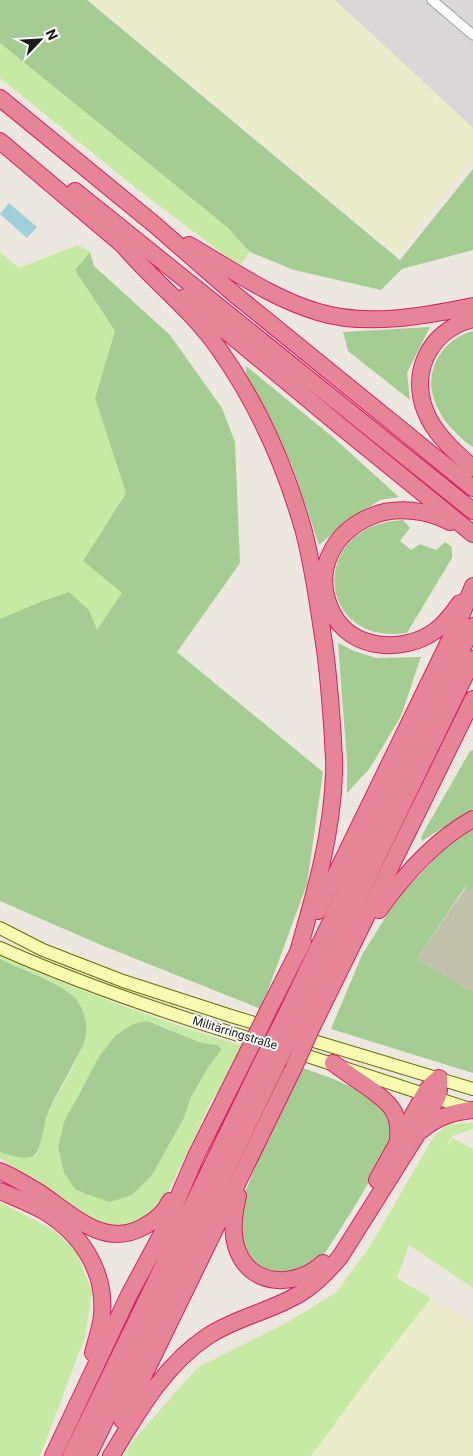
<svg xmlns="http://www.w3.org/2000/svg" width="473" height="1456" viewBox="0 0 473 1456" font-family="Roboto,sans-serif">
	<style>
		.residential { fill: #d9d7d7 }
		.construction { fill: #c1c0ab }
		.farmland { fill: #eaecca }
		.grass { fill: #c6e9a3; fill-rule: evenodd }
		.forest { fill: #a5cd93 }
		.water { fill: #9fcfdb }
		.lines { fill: none; stroke-linecap: round; stroke-linejoin: round }
		.minor-casing { stroke: #a1a1a1; stroke-width: 11 }
		.secondary-casing { stroke: #666f03; stroke-width: 14 }
		.motorway-casing { stroke: #d62162; stroke-width: 18 }
		.minor { stroke: #fff; stroke-width: 9 }
		.secondary { stroke: #f7fab0; stroke-width: 12 }
		.motorway { stroke: #e68598; stroke-width: 16 }
		.motorway-bridge-casing { stroke: #d62162; stroke-width: 18; stroke-linecap: butt }
		.motorway-bridge { stroke: #e68598; stroke-width: 16 }
		.labels { text-anchor: middle; dominant-baseline: central; stroke-width: 4; stroke-linejoin: round; paint-order: stroke }
		.street-label { font-size: 12px; fill: #1a1a1a; stroke: #fff }
	</style>
	<rect width="100%" height="100%" fill="#ede8df"/>
	<path class="residential" d="M335,0h138v128z"/>
	<path class="construction" d="M466,887l7,4v101l-56,-33z"/>
	<path class="farmland" d="M89,0h246l138,128v30l-75,97z
		M431,1298l42,25v133h-162l58,-79z"/>
	<path class="grass" d="M0,43l227,184 23,25 -11,14 -103,-78 -136,-110z
		M78,245l12,7 -15,18 40,61 -20,67 31,95 -43,68 39,32 -25,38 -57,-29 -40,17v-367l19,16z
		M0,956c79,35 160,65 243,90l-16,33 -15,21 -45,95 -14,16 -19,13 -20,2 -18,-4 -35,-21 -61,-43v-6l20,6 15,-2c7,-13 7,-25 12,-40 14,-35 56,-78 30,-116 -12,-17 -57,-31 -77,-41zM161,1026l41,17 15,2 5,4 -13,17 -18,31 -7,21 -19,34 -90,37 -11,-16 -6,-26 6,-25 22,-42z
		M473,1123v6l-21,7 -5,11 6,-9 20,11v139l-64,-43 -12,33 34,20 -62,79 -58,79h-187l8,-14 65,-74 91,-46 49,-30 35,-49 62,-107 14,-12z
		M0,1202l55,29 22,21 15,40 -7,45 -45,119h-40z"/>
	<path class="forest" d="M0,0h87l313,260 73,-91v81l-71,19 -21,21 -87,-20 -44,-18 -23,-25 -227,-184z
		M90,252l4,14 76,69 52,73 13,34 5,121 -63,89 146,120 -16,112 -46,125 -160,-64 -101,-44v-282l40,-17 29,-10 20,18 8,20 25,-37 -39,-32 43,-68 -31,-95 20,-67 -40,-61z
		M430,327l-23,46 3,27 -62,-49 -5,-19z
		M473,331v116c-7,-4 -12,-9 -18,-15 -10,-10 -18,-22 -22,-36 -8,-29 12,-58 40,-65z
		M246,366l89,73 64,58 -19,3 -31,20 -30,25 -28,-82 -45,-81z
		M403,520l7,8 -10,13 11,9 9,-6 16,6 9,-8 7,5v11l-45,75c-91,14 -101,-108 -4,-113z
		M338,643l16,8 22,7 45,-1 -20,59 -31,52 -23,25v-31z
		M473,750v59l-51,32 -1,-4 49,-86z
		M473,828v63l-8,-4 -48,72 56,33v81l-142,-44 31,-74 36,-58 49,-51z
		M0,959c20,10 65,25 77,41 8,11 11,26 8,39 -1,5 -4,10 -6,14 -10,21 -26,45 -33,65 -2,9 -6,35 -13,38 -10,5 -23,-1 -33,-4z
		M147,1021l55,22 15,2 5,4 -13,17 -18,31 -7,21 -32,57 -20,20 -22,7 -24,-8 -11,-5 -11,-16 -6,-26 6,-25 36,-67 16,-20 17,-11z
		M300,1067c28,10 56,18 79,40l4,-4 12,23 -11,31 -34,57 -25,39 -7,8 -23,14 -33,-4 -18,-18 -5,-27 3,-26 29,-72z"/>
	<path class="water" d="M9,203l28,24 -10,11 -27,-24z"/>
	<g class="lines">
		<g class="minor-casing">
			<path id="minor" d="M432,0l41,35"/>
		</g>
		<g class="secondary-casing">
			<path id="secondary" d="M0,928l43,22 80,31 108,35 242,73
				M0,948c85,38 172,67 261,94
				M292,1051l181,59"/>
		</g>
		<g class="motorway-casing">
			<path id="motorway" d="M0,98l155,127 78,68 240,195
				M0,141l130,110
				M75,191l398,320
				M122,244c31,37 70,66 97,105 38,54 67,119 85,183 10,38 15,79 21,118 4,30 6,59 8,89 0,11 2,23 1,35 -2,61 -19,119 -36,178
				M189,245c42,24 82,53 129,67 48,15 107,4 155,-6
				M185,297l154,128 134,109
				M473,319c-46,12 -66,58 -44,100 10,19 28,35 44,49
				M450,522c-22,-12 -54,-16 -78,-6 -39,16 -60,55 -40,96 18,38 71,42 103,19 10,-7 18,-18 25,-28
				M379,910c25,-35 56,-70 94,-91
				M318,911l141,-290 14,-35
				M268,1011l35,-69
				M284,1019l189,-393
				M297,1023l176,-364
				M311,1029l162,-330
				M333,1063c11,8 22,16 33,23 22,16 35,24 32,54
				M422,1130c15,-13 31,-18 51,-20
				M0,1171c14,6 27,14 40,22 31,21 64,56 103,34 12,-6 21,-13 27,-26
				M377,1180l48,-87 6,-8 8,-7
				M0,1191c14,6 29,12 42,19 38,22 64,60 60,105 -1,13 -6,25 -9,38
				M238,1196c-4,16 -7,33 -2,50 12,41 59,43 87,17
				M122,1420l172,-353
				M53,1456l76,-161 36,-67 31,-72 51,-102
				M71,1456l193,-398
				M88,1456l189,-392
				M111,1456c27,-44 53,-91 97,-120 29,-19 64,-25 93,-43 15,-9 28,-23 39,-36l78,-124 19,-35 2,-8v-12"/>
		</g>
		<use href="#minor" class="minor"/>
		<use href="#secondary" class="secondary"/>
		<use href="#motorway" class="motorway"/>
		<g class="motorway-bridge-casing">
			<path id="motorway-bridge" d="M247,1054l21,-43
				M264,1058l20,-39
				M277,1064l20,-41
				M294,1067l17,-38"/>
		</g>
		<use href="#motorway-bridge" class="motorway-bridge"/>
	</g>
	<g class="labels">
		<g class="street-label">
			<text transform="translate(235 1033) rotate(17)">Militärringstraße</text>
		</g>
	</g>
	<g transform="translate(40 40) rotate(65)" stroke="#ffffff" stroke-width="4" paint-order="stroke">
	<path d="M0-4L9 19L0 12L-9 19Z" fill="#1a1a1a"/>
	<text y="-8" font-size="14" font-weight="bold" text-anchor="middle" fill="#1a1a1a">N</text>
	</g>
</svg>
